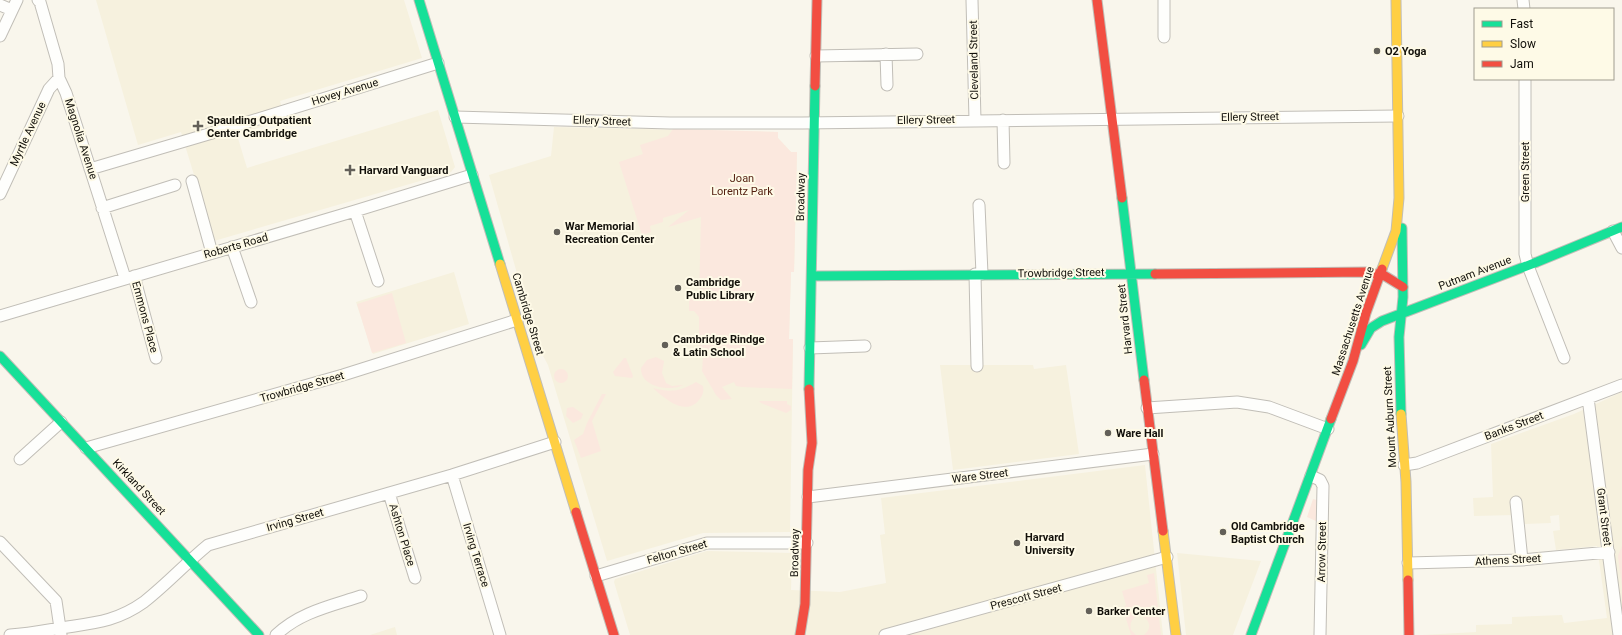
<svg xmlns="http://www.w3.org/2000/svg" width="1622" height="635" viewBox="0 0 1622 635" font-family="Roboto,sans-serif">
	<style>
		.built { fill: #f6f1de }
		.green { fill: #fbe8de }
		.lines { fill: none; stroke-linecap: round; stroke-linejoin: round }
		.street-casing { stroke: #c1beb7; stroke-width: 13 }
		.fast-casing { stroke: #c1beb7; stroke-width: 11 }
		.slow-casing { stroke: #c1beb7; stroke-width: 11 }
		.jam-casing { stroke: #c1beb7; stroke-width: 11 }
		.street { stroke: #fefefc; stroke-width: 11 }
		.fast { stroke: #16e098; stroke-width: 9 }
		.slow { stroke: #ffcf43; stroke-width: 9 }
		.jam { stroke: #f24e42; stroke-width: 9 }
		.poi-dot { fill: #636059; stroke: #fefae7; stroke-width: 1.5 }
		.labels { text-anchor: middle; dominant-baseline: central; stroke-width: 4; stroke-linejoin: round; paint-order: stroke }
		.poi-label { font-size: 11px; font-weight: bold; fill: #12100a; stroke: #fefae7; text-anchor: start }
		.street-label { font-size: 11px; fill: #12100a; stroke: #fefae7 }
		.park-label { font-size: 11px; fill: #531f10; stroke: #fefae7 }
	</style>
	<rect width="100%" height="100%" fill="#f9f6ec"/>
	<path class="built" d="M96,0h308l18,58 -142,43 5,18 -48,16 10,33 191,-58 17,57 -4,5 -237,69 -33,-109 -43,13z
		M554,127l224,5v6l13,14h6l-3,120h-3l-1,29 -1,38h4l-3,193 -87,1 -96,28 -59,-196 -8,-15 -14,-45 -37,-130 62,-19z
		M454,272l15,52 -96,30 -17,-52z
		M940,365h93l1,4 32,-4 13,89 -126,16z
		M1622,392v243h-200l54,-3v-7l36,-1v-7l50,-2 2,8 43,-5 -10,-72 -41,4 -3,-19 7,-1 -1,-15 -9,1 1,7 -26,1 -10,-9 -41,1 -1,-18 20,-1 -2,-53 83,-30z
		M1145,465l18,170h-533l-16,-53 1,-3 92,-28 85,2 -1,37 49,2 46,-9 -6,-48 5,-1 -4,-36z
		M1177,553l84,8 -28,74h-47z
		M395,627l2,8h-27z"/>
	<path class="green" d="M673,129l105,3v6l13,14h6l-3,120h-3l-2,67h4l-1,50 -50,-2 -6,-1 -2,-4 -12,5 10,12 -11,1 -5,-5 -14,-24 1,-14 2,-3 -1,-4 -5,-1v-32l-5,-6h-5v-13l10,-1 2,-80 -33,10 21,-17 -26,8v4l-13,4 1,6 -9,3 -23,-73 24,-8 -3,-9 28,-9z
		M392,293l14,50 -34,10 -15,-49z
		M656,357l8,4 -2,12 4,10 6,3 11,-1c-12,7 -43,2 -42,-17l6,-8z
		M624,358h2l7,18 -1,2 -17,-2 -2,-4z
		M554 376a7 7 0 1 1 14 0a7 7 0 1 1-14 0Z
		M696,382l7,4c1,5 0,10 -4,14 -14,17 -35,-2 -46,-12 18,5 28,3 43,-6z
		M602,394h4l-14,27 9,30 -20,7 -7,-18 9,-6 4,-11z
		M759,401h28v3l4,2v4l-5,3 -25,-10z
		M573,407l10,7 -2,5 -8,4 -7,-7 1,-8z
		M1313,499l4,1 -1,21 -9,-4z
		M1622,546v40l-4,-30z
		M1154,573l7,62h-17c8,-6 7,-16 -4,-19 -7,1 -11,6 -9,14l5,5h-5l-8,-26 3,-4 -4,-14 27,-8 -2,-8z"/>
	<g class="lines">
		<g class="street-casing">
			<path id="street" d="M38,0l2,2 18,62 1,14 7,15 59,185
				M972,0l3,120
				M1164,0v37
				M1523,0l1,9
				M0,5l12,5
				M0,36l17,-36
				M886,54l1,31
				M816,56l101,-2
				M1525,79v175l3,12 36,92
				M455,117l215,6h132l596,-7
				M1003,120l1,43
				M90,169l139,-41 209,-65
				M192,181l20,72
				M0,194l49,-105 10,-11
				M979,205l3,69
				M102,208l73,-23
				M355,211l23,70
				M1613,231l9,17
				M232,247l19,55
				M975,274l2,92
				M134,276l22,82
				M0,316l355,-105 117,-36
				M810,348l55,-2
				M1588,398l31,237
				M1147,408l90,-6 32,5 59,22
				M86,448l257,-73 174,-55
				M20,459l41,-37
				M1404,465l13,-2 205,-78
				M452,475l48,160
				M1311,476l9,4 3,6 -3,149
				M389,493l26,85
				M808,497l345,-43
				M1516,502l6,58
				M0,542l56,59 5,34
				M1408,563l114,-3 87,-8
				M596,576l111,-33h100
				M10,635c18,-1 33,-4 51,-7 32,-5 55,-6 83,-26 23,-18 42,-39 64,-57l244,-70 103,-33
				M276,635c24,-23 55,-29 85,-39
				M885,635l282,-78"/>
		</g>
		<g class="fast-casing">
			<path id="fast" d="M419,0l81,264
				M1122,198l22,182
				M812,276l343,-2
				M1361,345l10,-17 11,-7 155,-59 85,-35
				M0,356l259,279
				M809,389l6,-303
				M1401,414l-2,-77 4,-40 -1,-69
				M1251,635l80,-216"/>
		</g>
		<g class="slow-casing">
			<path id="slow" d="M500,264l76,248
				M1382,269l14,-38 3,-33 -3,-198
				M1401,414l5,68 2,98
				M1163,531l13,104"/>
		</g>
		<g class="jam-casing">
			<path id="jam" d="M1097,0l25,198
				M815,86l2,-86
				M1155,274l212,-2 18,4 18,11
				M1144,380l19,151
				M1331,419l22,-58 13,-48 16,-44
				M576,512l38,123
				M1408,580l1,55
				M800,635l5,-31 3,-134 4,-27 -3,-54"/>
		</g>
		<use href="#street" class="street"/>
		<use href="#fast" class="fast"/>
		<use href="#slow" class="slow"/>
		<use href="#jam" class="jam"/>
	</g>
	<g class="poi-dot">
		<circle cx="1377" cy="51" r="4"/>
		<path d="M196 120h4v4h4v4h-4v4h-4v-4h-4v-4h4z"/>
		<path d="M348 164h4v4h4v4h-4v4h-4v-4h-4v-4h4z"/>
		<circle cx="557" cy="232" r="4"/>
		<circle cx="678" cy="288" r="4"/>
		<circle cx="665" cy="345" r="4"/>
		<circle cx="1108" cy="433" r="4"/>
		<circle cx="1223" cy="532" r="4"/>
		<circle cx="1017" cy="543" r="4"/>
		<circle cx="1089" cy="611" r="4"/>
	</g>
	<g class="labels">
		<g class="poi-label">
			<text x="1385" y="51">O2 Yoga</text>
			<text x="207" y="120">Spaulding Outpatient<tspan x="207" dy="13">Center Cambridge</tspan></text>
			<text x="359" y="170">Harvard Vanguard</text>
			<text x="565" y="226">War Memorial<tspan x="565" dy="13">Recreation Center</tspan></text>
			<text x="686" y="282">Cambridge<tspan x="686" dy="13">Public Library</tspan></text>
			<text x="673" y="339">Cambridge Rindge<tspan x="673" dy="13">&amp; Latin School</tspan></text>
			<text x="1116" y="433">Ware Hall</text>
			<text x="1231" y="526">Old Cambridge<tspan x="1231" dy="13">Baptist Church</tspan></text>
			<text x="1025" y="537">Harvard<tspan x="1025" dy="13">University</tspan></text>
			<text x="1097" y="611">Barker Center</text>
		</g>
		<g class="street-label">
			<text transform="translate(974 60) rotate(-91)">Cleveland Street</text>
			<text transform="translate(345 92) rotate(-17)">Hovey Avenue</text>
			<text transform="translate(1250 117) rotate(-1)">Ellery Street</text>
			<text transform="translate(926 120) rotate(-1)">Ellery Street</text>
			<text transform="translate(602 121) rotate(2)">Ellery Street</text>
			<text transform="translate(28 134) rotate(-65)">Myrtle Avenue</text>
			<text transform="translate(81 139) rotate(72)">Magnolia Avenue</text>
			<text transform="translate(1525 172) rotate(-90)">Green Street</text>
			<text transform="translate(801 197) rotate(-89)">Broadway</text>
			<text transform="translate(236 246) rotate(-16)">Roberts Road</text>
			<text transform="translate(1061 273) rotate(-1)">Trowbridge Street</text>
			<text transform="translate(1475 273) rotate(-21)">Putnam Avenue</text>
			<text transform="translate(528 314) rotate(73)">Cambridge Street</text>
			<text transform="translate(145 317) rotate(75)">Emmons Place</text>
			<text transform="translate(1125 319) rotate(-96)">Harvard Street</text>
			<text transform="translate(1353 321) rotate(-72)">Massachusetts Avenue</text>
			<text transform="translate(302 387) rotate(-16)">Trowbridge Street</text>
			<text transform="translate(1390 417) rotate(-93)">Mount Auburn Street</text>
			<text transform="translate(1514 426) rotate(-21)">Banks Street</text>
			<text transform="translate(980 476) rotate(-7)">Ware Street</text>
			<text transform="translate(139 487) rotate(47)">Kirkland Street</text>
			<text transform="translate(1604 517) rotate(83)">Grant Street</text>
			<text transform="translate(295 520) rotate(-16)">Irving Street</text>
			<text transform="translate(402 535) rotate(73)">Ashton Place</text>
			<text transform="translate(677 552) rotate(-16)">Felton Street</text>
			<text transform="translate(1322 552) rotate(-89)">Arrow Street</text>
			<text transform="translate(795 553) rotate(-89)">Broadway</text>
			<text transform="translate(476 555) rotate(73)">Irving Terrace</text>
			<text transform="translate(1508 560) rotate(-3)">Athens Street</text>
			<text transform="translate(1026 597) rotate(-15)">Prescott Street</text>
		</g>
		<g class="park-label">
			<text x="742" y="178">Joan<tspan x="742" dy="13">Lorentz Park</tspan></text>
		</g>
	</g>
	<rect x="1474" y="8" width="140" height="72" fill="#fefae7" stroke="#a09c8f"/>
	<rect x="1482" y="21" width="20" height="6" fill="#16e098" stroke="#a09c8f"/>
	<text x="1510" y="28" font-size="12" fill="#12100a">Fast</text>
	<rect x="1482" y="41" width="20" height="6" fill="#ffcf43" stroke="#a09c8f"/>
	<text x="1510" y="48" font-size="12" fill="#12100a">Slow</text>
	<rect x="1482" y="61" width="20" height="6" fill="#f24e42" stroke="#a09c8f"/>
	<text x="1510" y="68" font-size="12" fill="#12100a">Jam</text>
</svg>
